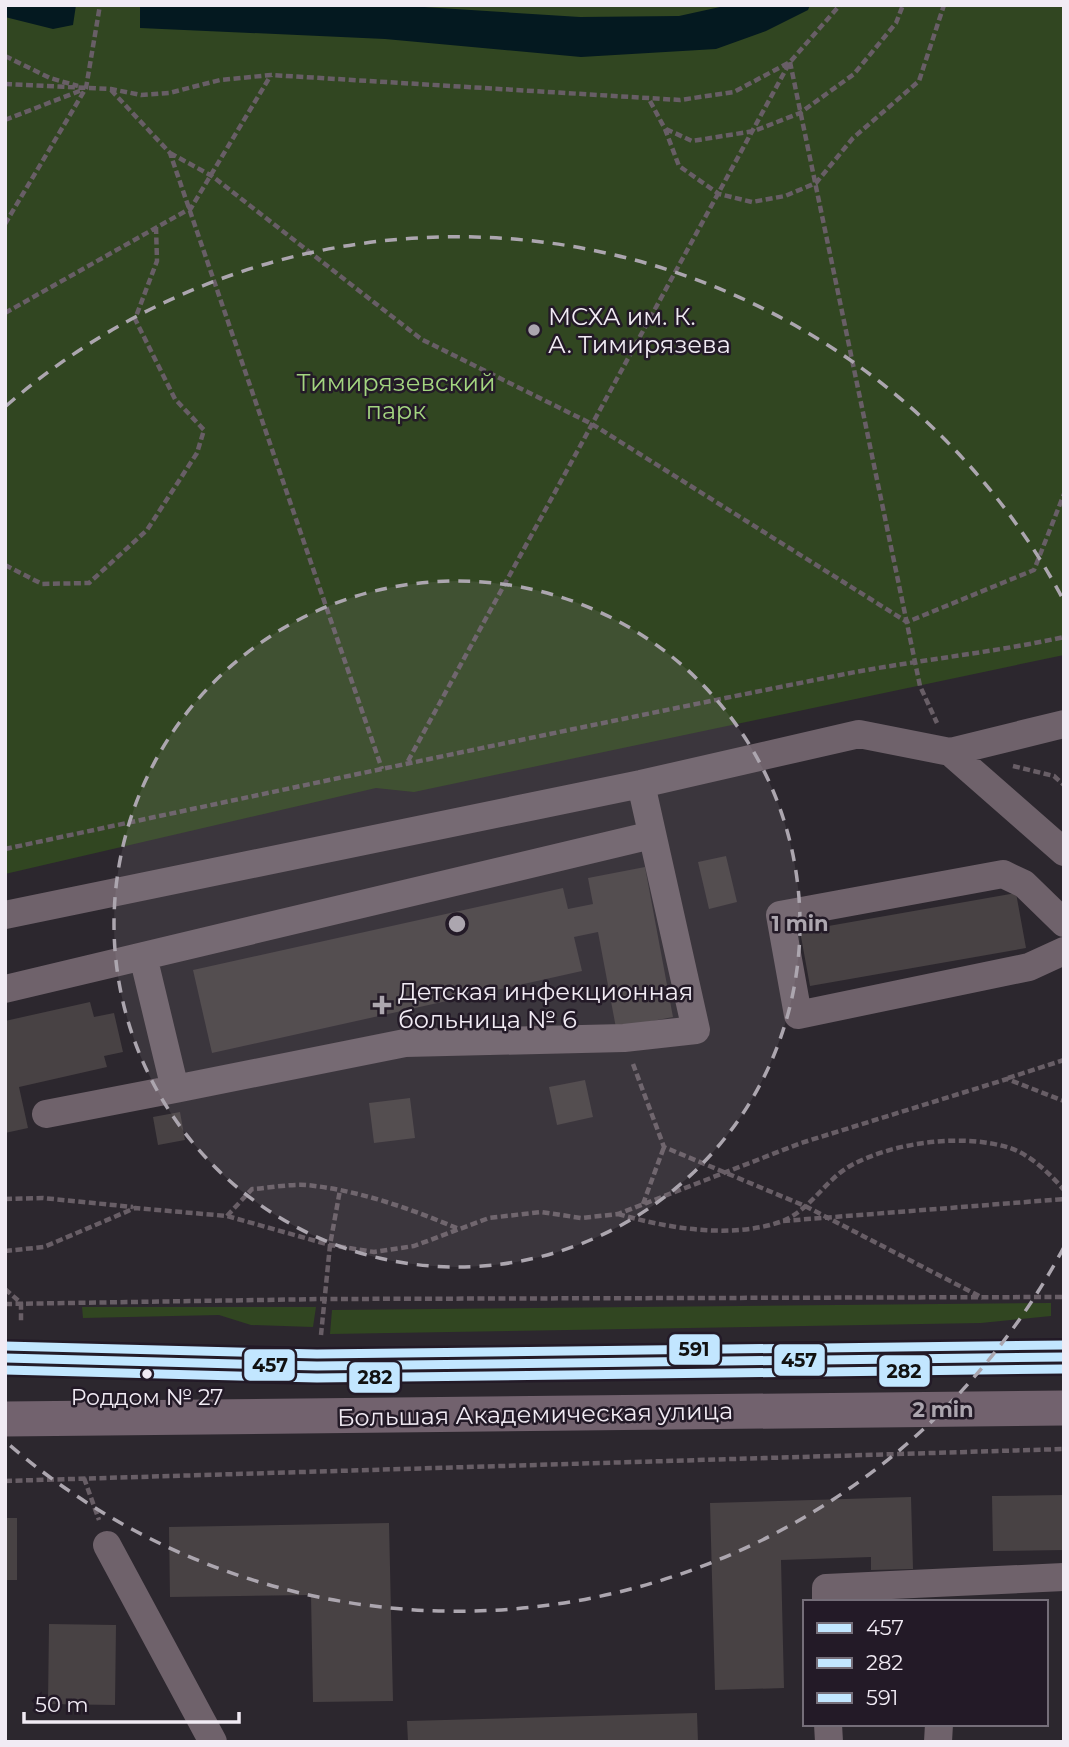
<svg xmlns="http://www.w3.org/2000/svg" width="1069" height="1747" viewBox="0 0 1069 1747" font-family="Montserrat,sans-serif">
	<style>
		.green { fill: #314621 }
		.water { fill: #041920 }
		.building { fill: #484244 }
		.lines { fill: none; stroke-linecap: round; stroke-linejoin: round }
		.path { stroke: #685e66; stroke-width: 4.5; stroke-dasharray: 7 3.5; stroke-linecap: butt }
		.minor { stroke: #6f626b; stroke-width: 28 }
		.major { stroke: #72626e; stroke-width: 35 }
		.bus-1-casing { stroke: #231a27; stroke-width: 14 }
		.bus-2-casing { stroke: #231a27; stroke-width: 14 }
		.bus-3-casing { stroke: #231a27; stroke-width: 14 }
		.bus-1 { stroke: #c2e6ff; stroke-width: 9 }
		.bus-2 { stroke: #c2e6ff; stroke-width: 9 }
		.bus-3 { stroke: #c2e6ff; stroke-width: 9 }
		.ring { fill: none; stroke: #aca6af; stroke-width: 3.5; stroke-dasharray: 12 9 }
		.poi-dot { fill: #aca6af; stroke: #231a27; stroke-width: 2.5 }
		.bus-dot { fill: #f1ebf4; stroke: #231a27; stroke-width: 2.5 }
		.labels { text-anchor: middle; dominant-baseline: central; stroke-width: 5; stroke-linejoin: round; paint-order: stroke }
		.bus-label { font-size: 22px; fill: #f1ebf4; stroke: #231a27 }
		.poi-label { font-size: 24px; fill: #f1ebf4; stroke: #231a27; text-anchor: start }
		.park-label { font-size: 24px; fill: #a3d580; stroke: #231a27 }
		.street-label { font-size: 24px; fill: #f1ebf4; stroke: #231a27 }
		.centre { fill: #aca6af; stroke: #231a27; stroke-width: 3.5 }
		.ring-label { font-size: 21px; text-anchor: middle; font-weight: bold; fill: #aca6af; stroke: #231a27; stroke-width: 5; stroke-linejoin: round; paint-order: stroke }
		.line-badge { stroke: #231a27; stroke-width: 2.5 }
		.pale-badge-label { font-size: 19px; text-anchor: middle; font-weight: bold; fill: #111 }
	</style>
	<rect width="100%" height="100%" fill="#2c272e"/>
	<path class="green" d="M5,5h1059v650l-650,137 -38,-4 -371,86z
		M1051,1303v13l-70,7 -651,11 2,-24z
		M82,1307h234l-3,20 -62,-2 -32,-10 -136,3z"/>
	<path class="water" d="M5,5h71l-3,20 -20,4 -48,-12z
		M140,5h253l187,12 99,-1 50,-11h81l-2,5 -42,21 -50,18 -135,8 -196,-18 -245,-11z"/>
	<path class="building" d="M726,856l11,46 -28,7 -11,-47z
		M645,867l28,150 -57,11 -18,-96 -24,5 8,34 -370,82 -19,-83 370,-82 5,21 25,-5 -5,-26z
		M1016,893l10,55 -216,38 -10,-55z
		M90,1002l4,15 20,-4 9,39 -19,4 3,11 -88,20 9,41 -23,5v-112z
		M585,1080l8,37 -36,8 -8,-38z
		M410,1098l5,40 -41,5 -5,-40z
		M180,1112l5,28 -27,5 -5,-28z
		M1064,1495v55l-71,1 -1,-55z
		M911,1497l2,72 -42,1v-13l-90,3 3,128 -69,2 -5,-187z
		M5,1518h12v62h-12z
		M389,1523l4,178 -80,1 -2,-107 -141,2 -1,-70z
		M49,1624l67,1 -1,80 -67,-1z
		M697,1713l1,29h-290l-1,-21z"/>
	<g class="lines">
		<path class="path" d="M5,56l45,22 28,8
			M790,62l130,624 17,37
			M5,84l106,5 30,6 28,-2 51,-13 51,-5 409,25 54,-8 56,-30
			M111,90l59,63 212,616
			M650,101l15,28 14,37 40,28 33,8 33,-6 31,-13 37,-45 66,-57 25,-76
			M5,120l77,-30
			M666,129l26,12 62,-10 46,-18 54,-39 42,-51 7,-18
			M170,153l42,23 209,163 171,85 315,198 127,-52 30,-76
			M5,224l81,-136 14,-83
			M5,313l186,-105 80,-133
			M5,565l37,19 47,-1 58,-53 50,-77 7,-23 -29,-31 -40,-80 22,-58 -1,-34
			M408,761l382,-699 50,-57
			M1013,766l41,10 10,9
			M5,849c280,-60 559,-119 840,-175 72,-14 146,-21 219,-37
			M633,1064l31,83 141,59 178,92
			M1008,1078l56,-18
			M5,1199l38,-1 90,9
			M643,1204l21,-57
			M618,1214c49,14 112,25 162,8 29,-10 45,-42 70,-56 43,-24 113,-33 160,-18 21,7 40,26 54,42
			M227,1216l25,-27c17,-1 37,-5 54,-4 53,5 105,24 153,44
			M783,1221l281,-22
			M5,1251l39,-4 91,-39 92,8 103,29 44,7 40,-6 75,-28 52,-6 40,6 37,-4 183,-71 206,-64 57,22
			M5,1289l16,14v20
			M5,1304l319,-5 740,-2
			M321,1335l9,-90 10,-55
			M84,1478l15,42
			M5,1481l1059,-32"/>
		<path class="minor" d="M950,752l114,100
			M5,915l636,-131 218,-50 91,18 114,-28
			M1064,923l-40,-39 -21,-10 -223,41 18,100 231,-48 35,-16
			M143,956l32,133 230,-46 219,-5 72,-8 -55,-246
			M5,989l647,-154
			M46,1114l129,-25
			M107,1545l106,197
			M826,1602v-14l238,-11
			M828,1724l1,18
			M938,1742l1,-18"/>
		<path class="major" d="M5,1358l312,8 747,-9
			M5,1419l1059,-11"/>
		<g class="bus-1-casing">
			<path id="bus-1" d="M5,1358l312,8 747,-9"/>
		</g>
		<g class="bus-2-casing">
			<path id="bus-2" d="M5,1370l312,8 747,-9"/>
		</g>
		<g class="bus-3-casing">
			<path id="bus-3" d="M5,1346l312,8 747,-9"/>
		</g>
		<use href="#bus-1" class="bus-1"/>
		<use href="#bus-2" class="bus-2"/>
		<use href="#bus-3" class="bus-3"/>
	</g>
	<circle cx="457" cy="924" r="343" fill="#aca6af" fill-opacity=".12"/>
	<g class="ring">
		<circle cx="457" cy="924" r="343"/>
		<path d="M1064 1247A687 687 0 0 1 6 1442M6 406A687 687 0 0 1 1064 601"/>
	</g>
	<g class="poi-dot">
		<circle cx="534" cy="330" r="7"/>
		<path d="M378.5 994.5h7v7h7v7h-7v7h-7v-7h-7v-7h7z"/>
	</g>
	<circle class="bus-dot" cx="147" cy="1374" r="6"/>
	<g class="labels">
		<g class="bus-label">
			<text x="147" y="1397">Роддом № 27</text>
		</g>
		<g class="poi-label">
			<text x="548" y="316">МСХА им. К.<tspan x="548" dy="28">А. Тимирязева</tspan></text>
			<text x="398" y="991">Детская инфекционная<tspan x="398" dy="28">больница № 6</tspan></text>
		</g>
		<g class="park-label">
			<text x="396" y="382">Тимирязевский<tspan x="396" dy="28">парк</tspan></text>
		</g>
		<g class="street-label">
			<text transform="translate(535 1414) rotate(-1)">Большая Академическая улица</text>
		</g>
	</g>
	<circle cx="457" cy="924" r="10" class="centre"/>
	<g class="ring-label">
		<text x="800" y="931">1 min</text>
		<text x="943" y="1417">2 min</text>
	</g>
	<g class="line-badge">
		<rect x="668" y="1333" width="53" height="33" rx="7" fill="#c2e6ff"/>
		<rect x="773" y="1343" width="53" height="34" rx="7" fill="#c2e6ff"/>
		<rect x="243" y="1348" width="53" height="34" rx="7" fill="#c2e6ff"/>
		<rect x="878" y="1354" width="53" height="34" rx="7" fill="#c2e6ff"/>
		<rect x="348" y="1361" width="53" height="33" rx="7" fill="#c2e6ff"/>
	</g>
	<g class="pale-badge-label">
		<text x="694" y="1356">591</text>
		<text x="799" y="1367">457</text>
		<text x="270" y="1372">457</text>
		<text x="904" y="1378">282</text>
		<text x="375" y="1384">282</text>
	</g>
	<rect width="1069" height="1747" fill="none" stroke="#f1ebf4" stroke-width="14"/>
	<rect x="803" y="1600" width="245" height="126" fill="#231a27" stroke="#756e79" stroke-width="2"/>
	<rect x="817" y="1623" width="35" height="10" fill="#c2e6ff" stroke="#756e79" stroke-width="2"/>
	<text x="866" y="1635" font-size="21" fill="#f1ebf4">457</text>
	<rect x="817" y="1658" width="35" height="10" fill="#c2e6ff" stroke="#756e79" stroke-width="2"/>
	<text x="866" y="1670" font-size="21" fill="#f1ebf4">282</text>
	<rect x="817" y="1693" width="35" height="10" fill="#c2e6ff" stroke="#756e79" stroke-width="2"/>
	<text x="866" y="1705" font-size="21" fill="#f1ebf4">591</text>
	<path d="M24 1712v10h215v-10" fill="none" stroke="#f1ebf4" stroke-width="3.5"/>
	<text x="35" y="1712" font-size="21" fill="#f1ebf4" stroke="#231a27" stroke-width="5" paint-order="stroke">50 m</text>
</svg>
